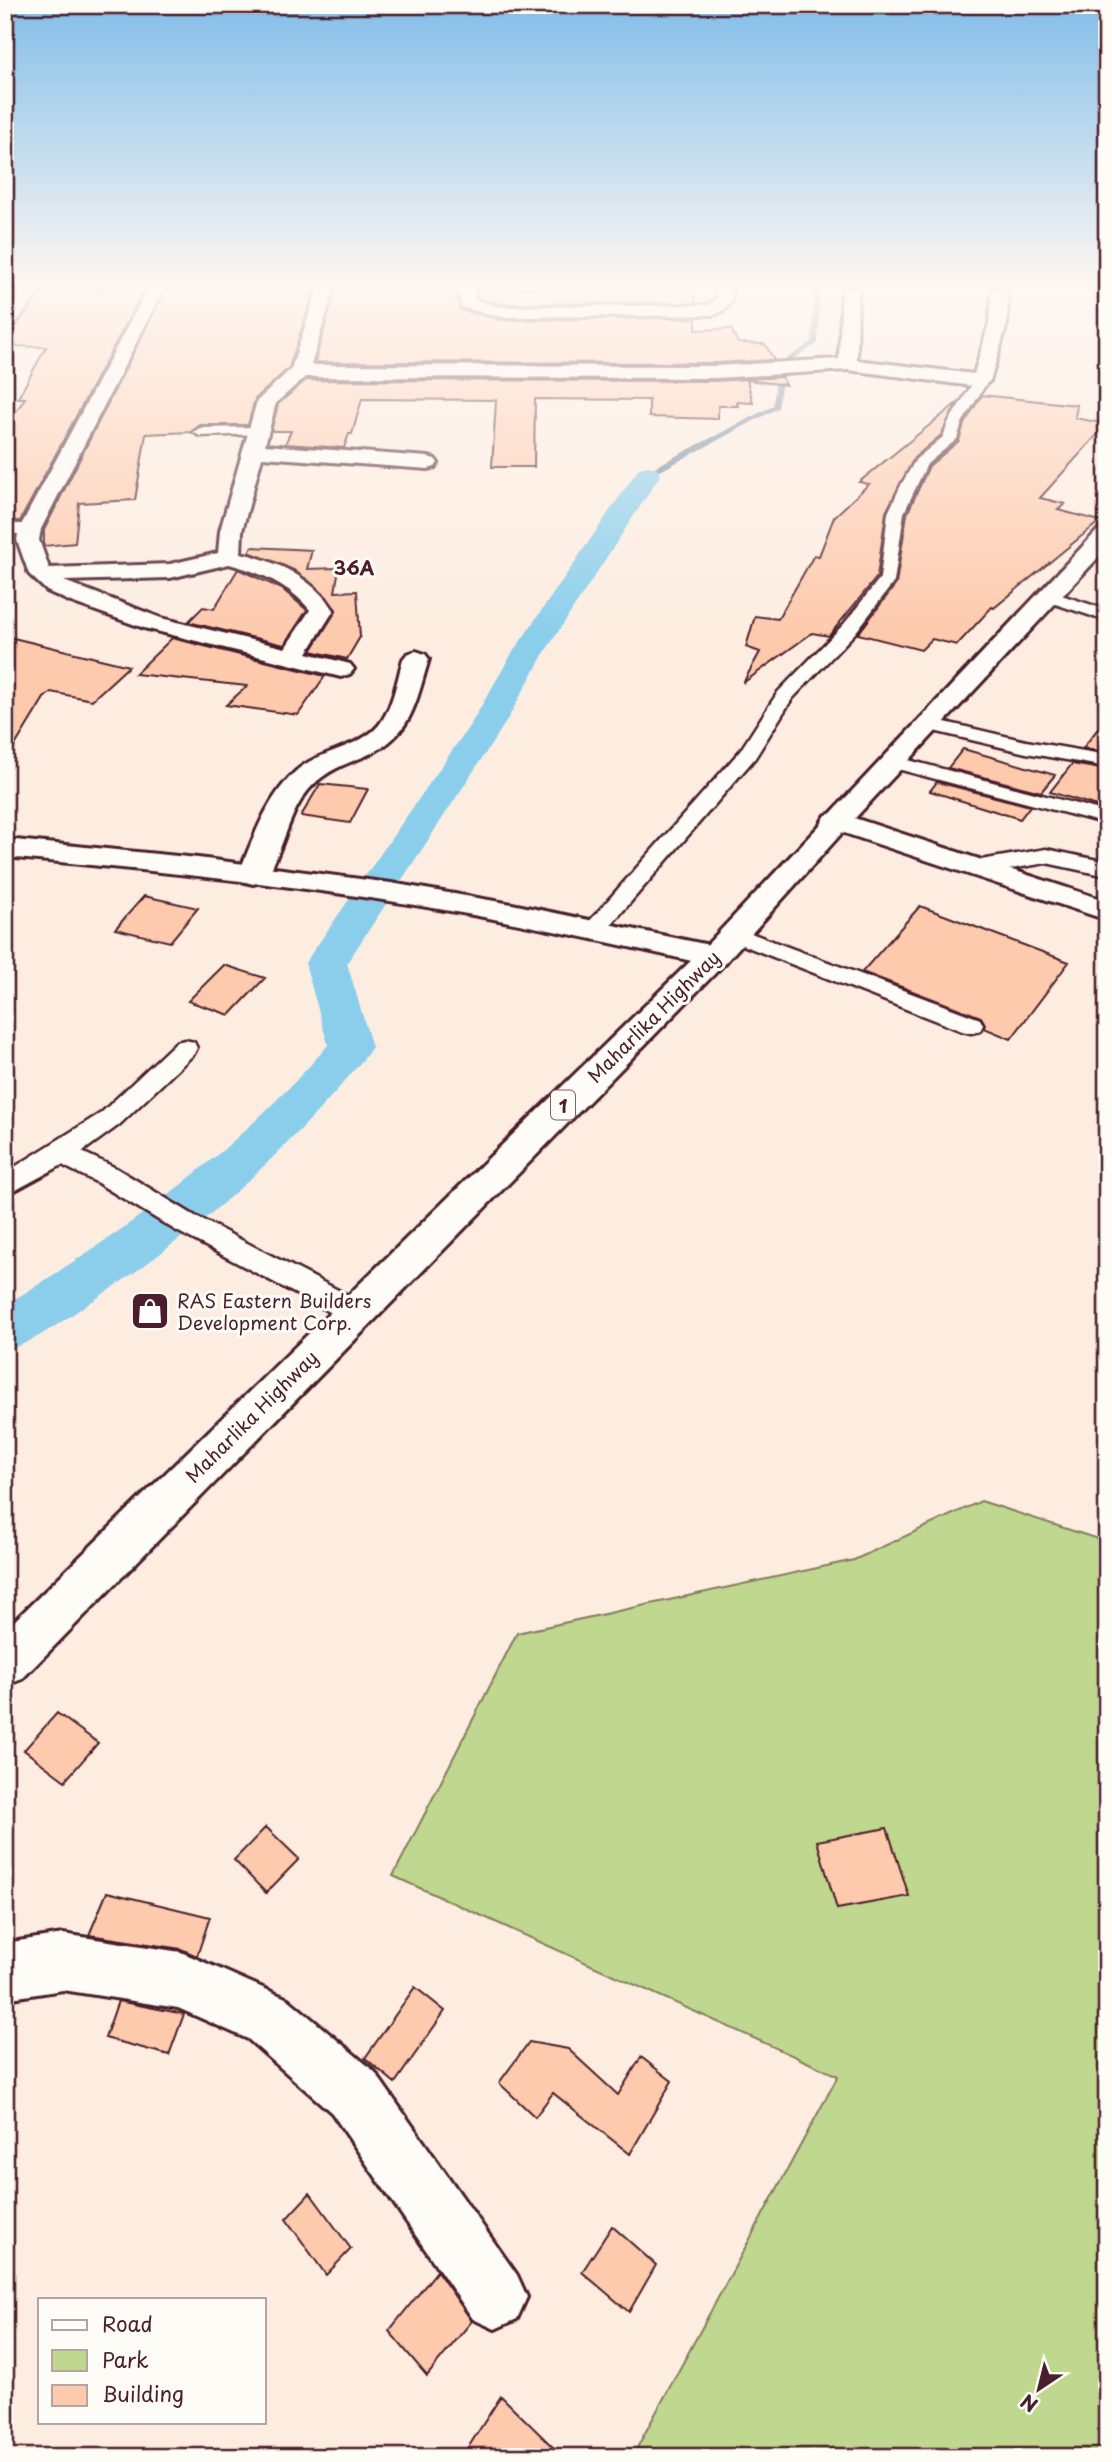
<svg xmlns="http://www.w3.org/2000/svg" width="1112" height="2462" viewBox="0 0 1112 2462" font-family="'Playpen Sans',sans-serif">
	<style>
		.green { fill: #bfd78e; stroke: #847b5c; stroke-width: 2 }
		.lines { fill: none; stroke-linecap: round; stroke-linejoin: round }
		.stream { fill: #71889f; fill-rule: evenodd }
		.canal { fill: #8bceec; fill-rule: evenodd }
		.building { fill: #fdcaad; stroke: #4a1f2b; stroke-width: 2 }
		.service-casing { stroke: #4a1f2b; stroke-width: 5 }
		.minor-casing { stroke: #4a1f2b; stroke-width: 6 }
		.tertiary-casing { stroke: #4a1f2b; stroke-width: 6 }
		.trunk-casing { stroke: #4a1f2b; stroke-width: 6 }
		.service { fill: #fdfcf7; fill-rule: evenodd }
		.minor { fill: #fdfcf7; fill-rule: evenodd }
		.tertiary { fill: #fdfcf7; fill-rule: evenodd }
		.trunk { fill: #fdfcf7; fill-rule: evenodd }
		.labels { text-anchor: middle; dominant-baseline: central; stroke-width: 6; stroke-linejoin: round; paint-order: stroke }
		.shield { fill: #fdfcf7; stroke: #806168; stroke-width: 2 }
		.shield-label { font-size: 18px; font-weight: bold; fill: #4a1f2b }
		.far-quarter-label { font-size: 19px; font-weight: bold; fill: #4a1f2b; stroke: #fdfcf7 }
		.street-label { font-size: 19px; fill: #4a1f2b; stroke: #fdfcf7 }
		.poi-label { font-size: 19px; fill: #4a1f2b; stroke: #fdfcf7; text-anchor: start }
	</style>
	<rect width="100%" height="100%" fill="#fdede1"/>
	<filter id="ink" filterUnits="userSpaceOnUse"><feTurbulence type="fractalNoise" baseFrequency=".0143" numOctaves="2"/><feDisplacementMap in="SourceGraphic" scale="14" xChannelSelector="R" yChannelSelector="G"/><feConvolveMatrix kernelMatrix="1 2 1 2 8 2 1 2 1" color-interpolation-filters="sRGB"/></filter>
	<g filter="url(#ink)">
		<path class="green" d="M981,1501l126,41v915h-475l206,-381 -445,-200 124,-243 337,-73z"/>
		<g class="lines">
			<path class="stream" d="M814,288h6l-2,55 -34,22 -6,43 -127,68h-6v-4l128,-66 5,-42 34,-22z"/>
			<path class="canal" d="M648,466l9,2 4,6 -118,181 -37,67 -159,241 25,84 -7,10c-79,97 -172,179 -277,247 -26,17 -53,38 -83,47v-46c120,-73 231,-153 323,-260l-23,-82 167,-241 39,-67 124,-181 4,-6z"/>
		</g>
		<path class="building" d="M44,288h101l-125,233h-15v-92l20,-31h-7l28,-51 -41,-1v-13l8,-2z
			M166,288h149l-26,80 -34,31 -7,26h-48l-9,7 -45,2 -11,66 -56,3 -4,40 -31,3v-16z
			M336,288h120l4,22 41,10 195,-2v12l35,-1 7,14 27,1 9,16 -58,3 -401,-1z
			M477,288h217l1,15 -194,1 -24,-6z
			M782,377l4,8 -39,-5 6,23 -16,-1 1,4h-20v13l-69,-2v-17l-114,-1 -1,68h-42l4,-67 -134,-1 -10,35h-3l-5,14 -59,-4 6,-13h-20l7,-27 28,-24 410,1z
			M982,395l95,10 -2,13 32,6 -67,74 25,6 -7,6 42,11 -106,87 -2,-1 -35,38 -25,-6 -11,11 -63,-16 38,-50 11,-70 22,-48 30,-25 5,-17z
			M957,403l-16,32 -27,23 -28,54 -9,65 -48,59 -17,-3 -69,50 17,-31 -14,-5 9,-31 23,3 36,-64 5,1 15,-39 35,-33 -10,-2z
			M252,547l60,3 -5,19 32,-1 -4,24 22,-1 3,46 -13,22 -36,-8 25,-40 -9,-14 -33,-27 -45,-18z
			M238,569l44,20 25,21 -23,35 -96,-23 15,-15 11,2z
			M5,636l124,30 -37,34 -41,-8 -7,6 -39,64z
			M172,638l153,38 -27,39 -72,-10 21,-19 -112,-12z
			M1107,717v35l-24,-4z
			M963,749l92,26 -14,17 -93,-24z
			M1072,764l35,6v39l-57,-17z
			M937,782l93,24 -10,13 -90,-28z
			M320,784l48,5 -18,34 -49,-7z
			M144,896l54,12 -28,34 -55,-13z
			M920,906l149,56 -58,77 -27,-11 1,-4 -4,-7 -119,-45z
			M224,965l41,13 -35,37 -42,-14z
			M57,1713l41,30 -33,38 -41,-31z
			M266,1827l33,32 -33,34 -32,-33z
			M887,1828l22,68 -72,13 -20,-68z
			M107,1892l103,25 -13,39 -16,-7 -92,-14z
			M415,1987l30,24 -50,72 -30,-25z
			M118,2001l66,13 -15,41 -64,-17z
			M529,2042l39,7 50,46 23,-38 31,24 -42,73 -77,-61 -18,24 -36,-34z
			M310,2193l41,56 -25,26 -40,-56z
			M612,2226l44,39 -27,47 -47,-40z
			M437,2271l35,50 -45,55 -38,-45z
			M501,2396l62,61h-101z"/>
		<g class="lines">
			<g class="service-casing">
				<path id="service" d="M981,377l7,4 -26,42 -5,16 -30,25 -10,21 -13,28 -10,69 -38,50 -64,67 -37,59 -152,176h-16l-3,-5 3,-5 153,-173 38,-59 66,-68 36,-46 8,-65 13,-28 15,-26 27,-22 5,-14 28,-45z
					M258,427l5,1 2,3 -2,3 -63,2 -7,-4 7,-4z
					M5,524h25l8,5 -8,5h-25z
					M1049,591l58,19v11l-64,-21 -3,-4 3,-4z
					M928,718l98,23 81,14v12l-81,-14 -105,-25 -3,-4 3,-4z
					M893,756l214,56v12l-221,-58 -3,-4 3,-4z
					M1046,849l61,13v14l-61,-13 -71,12 -8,-2 -3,-5 3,-5 8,-2z
					M735,927l245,92 3,6 -3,6 -9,2 -9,-2 -235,-92 -3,-5 3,-5z
					M185,1040l9,2 3,6 -3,6 -75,71 -37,27 34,16 79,48 170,88 5,8 -5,8 -10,3 -10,-3 -170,-90 -79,-48 -34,-17 -57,31v-23l96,-60 75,-71z"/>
			</g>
			<g class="minor-casing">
				<path id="minor" d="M148,288h16l-123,241 -2,11 10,28 121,-4 48,-11 2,-22 37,-130 34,-32 27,-81h16l-23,77 405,1 123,-7 3,-71h16l-1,72 117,14 15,-50 3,-36h16l-1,36 -17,57 -9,6 -133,-17 -132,8 -411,-1 -29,26 -11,42 163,12 7,2 3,4 -3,4 -7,2 -166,-12 -20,74 -1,22c37,9 70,24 93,57l-27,43 43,11 4,5 -4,5 -9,3 -197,-49 -73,-26 -24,-11 -18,-17 -12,-34 2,-11zM229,564c31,8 61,21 81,46l-25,38 -124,-30 -97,-37 106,-3z
					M458,288h16l1,12 26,7 208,-2 7,-6v-11h16c2,14 -6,24 -20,27l-211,2 -40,-10z
					M416,651l9,3 4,5c-14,45 -17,78 -66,98 -18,7 -37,14 -51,29 -25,26 -28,66 -48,95l-11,3 -11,-3 -4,-6c15,-35 28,-76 57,-103 23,-22 64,-23 84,-47 14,-18 18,-45 24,-66l4,-5z
					M836,812l271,89v19l-281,-93 -4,-6 4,-6z
					M63,1934l118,18 107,47 86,72 143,204 10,22 -10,22 -22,10 -22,-10 -141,-206 -84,-74 -70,-31 -115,-18 -58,9v-56z"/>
			</g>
			<g class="tertiary-casing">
				<path id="tertiary" d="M25,288h17l-31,41 -6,1v-17z
					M5,839l193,19 193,25 121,21 202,42 11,3 5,7 -5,7 -11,3c-93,-21 -187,-42 -281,-58 -142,-24 -285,-38 -428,-51z"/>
			</g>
			<g class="trunk-casing">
				<path id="trunk" d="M1107,527v21l-250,268 -132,147 -703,716 -17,7v-56l698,-681 396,-420z"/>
			</g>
			<use href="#service" class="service"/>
			<use href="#minor" class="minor"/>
			<use href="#tertiary" class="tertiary"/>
			<use href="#trunk" class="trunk"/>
		</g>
	</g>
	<linearGradient id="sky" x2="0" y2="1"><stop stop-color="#83beea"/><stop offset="0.45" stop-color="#fef7f2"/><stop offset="1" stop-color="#fef7f2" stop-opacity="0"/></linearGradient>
	<rect width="1112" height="633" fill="url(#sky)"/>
	<defs>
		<g id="shop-square" transform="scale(2.0125)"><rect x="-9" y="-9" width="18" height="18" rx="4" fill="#4a1f2b" stroke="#fdfcf7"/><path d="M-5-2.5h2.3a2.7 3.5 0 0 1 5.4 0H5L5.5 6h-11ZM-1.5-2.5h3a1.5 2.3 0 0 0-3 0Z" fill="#fff"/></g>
	</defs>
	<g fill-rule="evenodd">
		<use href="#shop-square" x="150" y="1311"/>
	</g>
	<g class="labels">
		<rect class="shield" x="551" y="1090.5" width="24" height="29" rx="5"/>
		<g class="shield-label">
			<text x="563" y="1105">1</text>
		</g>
		<g class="far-quarter-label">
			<text x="354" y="567">36A</text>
		</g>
		<g class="street-label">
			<text transform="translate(653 1016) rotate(-45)">Maharlika Highway</text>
			<text transform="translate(251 1416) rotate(-45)">Maharlika Highway</text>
		</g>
		<g class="poi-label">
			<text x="177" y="1300">RAS Eastern Builders<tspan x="177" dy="22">Development Corp.</tspan></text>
		</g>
	</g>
	<rect width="1112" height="2462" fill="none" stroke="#fdfcf7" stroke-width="28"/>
	<rect x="14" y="14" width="1084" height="2434" fill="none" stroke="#4a1f2b" stroke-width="2.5" filter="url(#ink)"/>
	<rect x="38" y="2298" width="228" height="126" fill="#fdfcf7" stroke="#b5a4a5" stroke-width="2"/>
	<rect x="52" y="2320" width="35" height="10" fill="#fdfcf7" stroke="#b5a4a5" stroke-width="2"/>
	<text x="102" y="2332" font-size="21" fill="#4a1f2b">Road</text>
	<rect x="52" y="2350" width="35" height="21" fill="#bfd78e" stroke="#b5a4a5" stroke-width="2"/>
	<text x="102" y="2368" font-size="21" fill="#4a1f2b">Park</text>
	<rect x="52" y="2385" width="35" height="21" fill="#fdcaad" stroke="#b5a4a5" stroke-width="2"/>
	<text x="102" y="2402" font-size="21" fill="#4a1f2b">Building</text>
	<g transform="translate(1039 2389) rotate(215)" stroke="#fdfcf7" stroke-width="5" paint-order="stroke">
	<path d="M0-5L12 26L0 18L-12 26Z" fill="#4a1f2b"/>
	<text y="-10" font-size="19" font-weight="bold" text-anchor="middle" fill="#4a1f2b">N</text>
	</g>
</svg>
